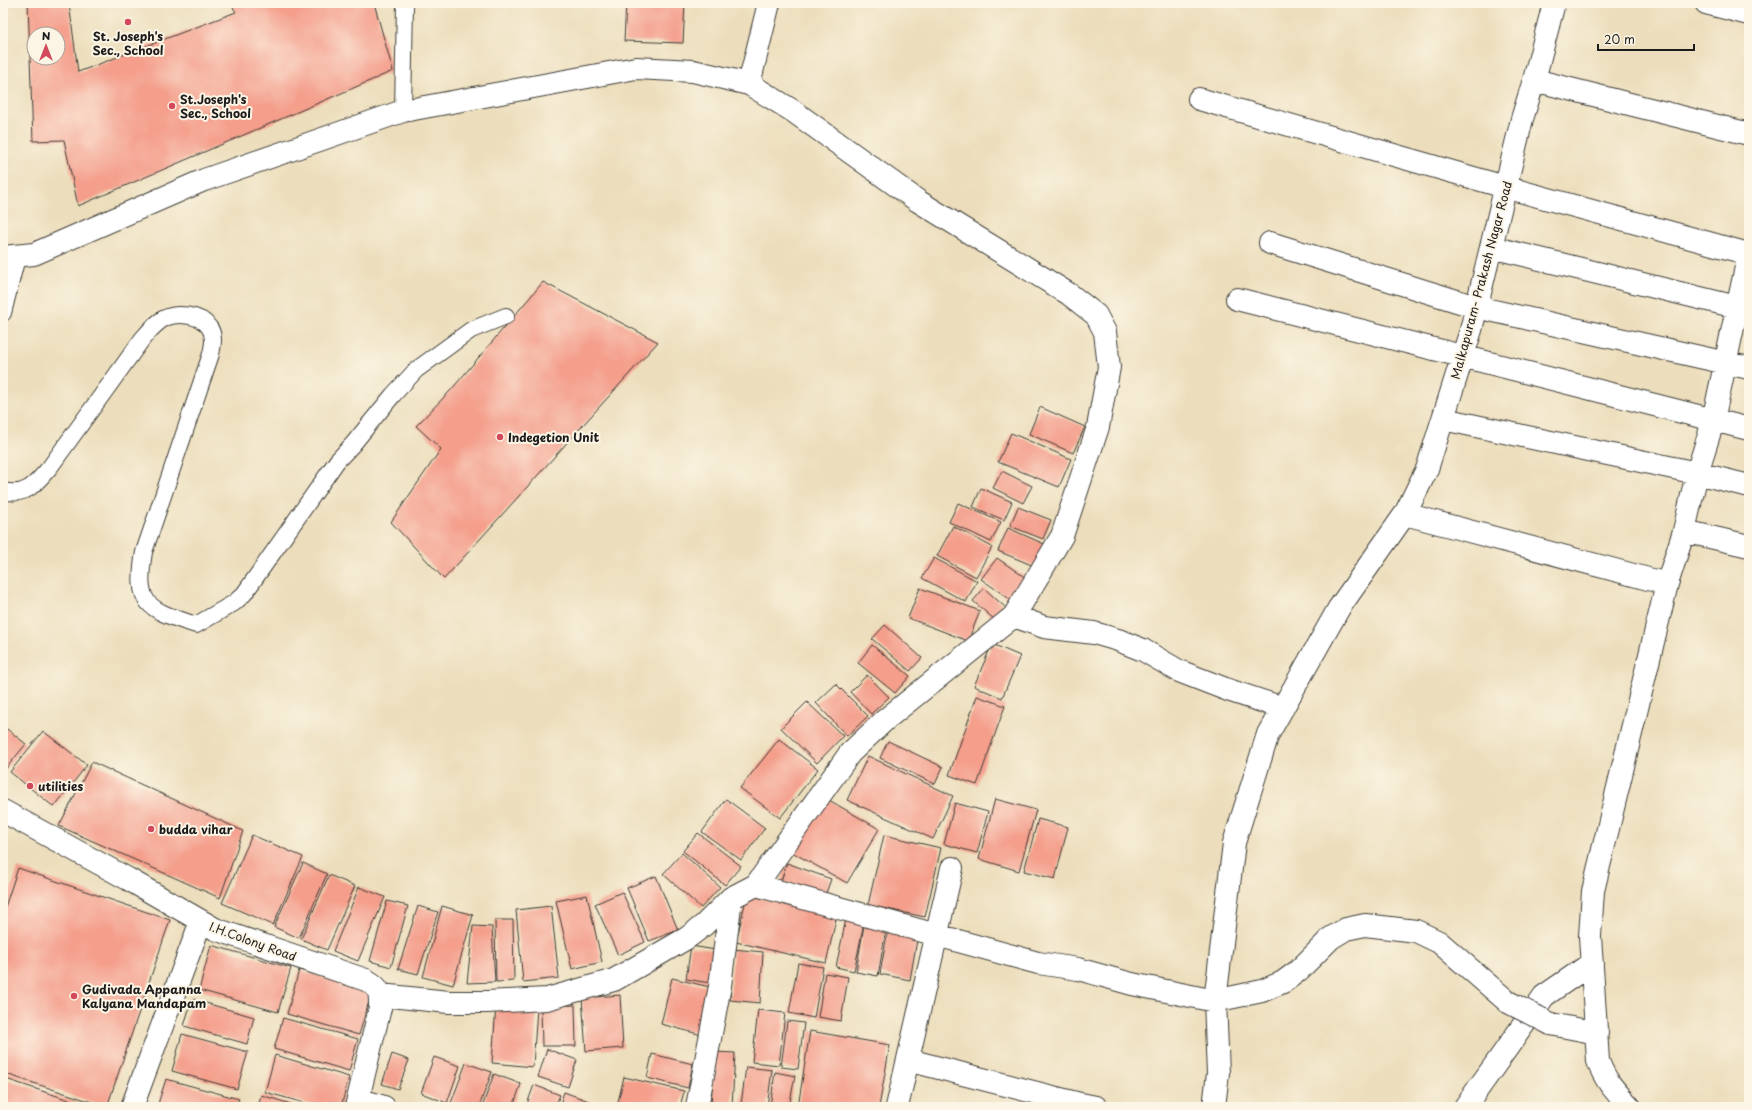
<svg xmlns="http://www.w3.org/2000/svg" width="1752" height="1110" viewBox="0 0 1752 1110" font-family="'Playpen Sans',sans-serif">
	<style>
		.building { fill: #f49e8b; fill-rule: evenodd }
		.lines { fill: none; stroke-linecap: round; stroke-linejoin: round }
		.lane-casing { stroke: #3b3934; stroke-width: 18 }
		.street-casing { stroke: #3b3934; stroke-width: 24 }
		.lane { stroke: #fff; stroke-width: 16 }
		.street { stroke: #fff; stroke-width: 22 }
		.street-bridge-casing { stroke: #3b3934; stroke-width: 24; stroke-linecap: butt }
		.street-bridge { stroke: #fff; stroke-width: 22 }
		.poi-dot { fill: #d1495b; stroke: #fcf5e5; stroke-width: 1.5 }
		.labels { text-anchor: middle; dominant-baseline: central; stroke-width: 4; stroke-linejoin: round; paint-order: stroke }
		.poi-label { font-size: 12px; font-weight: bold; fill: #1c1c1c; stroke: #fcf5e5; text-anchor: start }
		.street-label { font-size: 12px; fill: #1c1c1c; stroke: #fcf5e5 }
	</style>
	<rect width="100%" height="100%" fill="#fcf5e5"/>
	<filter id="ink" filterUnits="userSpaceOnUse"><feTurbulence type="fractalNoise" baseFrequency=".025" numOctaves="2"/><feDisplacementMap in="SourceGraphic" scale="8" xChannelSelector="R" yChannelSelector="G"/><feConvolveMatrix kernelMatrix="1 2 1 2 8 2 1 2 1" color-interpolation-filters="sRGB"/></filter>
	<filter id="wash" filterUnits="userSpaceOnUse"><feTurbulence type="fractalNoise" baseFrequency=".012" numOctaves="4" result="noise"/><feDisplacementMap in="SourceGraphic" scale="16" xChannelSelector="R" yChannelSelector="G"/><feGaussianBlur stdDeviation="0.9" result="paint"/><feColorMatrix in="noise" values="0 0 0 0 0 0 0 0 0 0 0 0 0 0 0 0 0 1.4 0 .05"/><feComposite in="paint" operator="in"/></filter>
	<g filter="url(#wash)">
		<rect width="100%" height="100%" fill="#ecdebc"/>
		<g id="blocks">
			<path class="building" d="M28,3h41l9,69 158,-60 -6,-9h144l19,68 -315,135 -14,-66 -31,1zM34,34h24v24h-24z
				M626,3h59l-2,40 -59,-2z
				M543,282l115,60 -214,237 -53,-57 50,-73 -25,-23 35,-36z
				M1040,407l45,20 -12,26 -44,-19z
				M1011,433l60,26 -12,28 -61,-25z
				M1002,471l30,15 -9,17 -30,-15z
				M981,488l31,14 -8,18 -31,-13z
				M958,503l43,19 -10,20 -42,-20z
				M1018,507l33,13 -8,19 -33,-13z
				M953,526l39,21 -16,30 -39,-21z
				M1008,528l43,19 -10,22 -43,-18z
				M934,558l43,23 -11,21 -44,-24z
				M997,558l29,20 -15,22 -30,-21z
				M920,588l60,23 -12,30 -60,-23z
				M984,588l22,20 -11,12 -22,-19z
				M885,625l37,33 -12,13 -38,-32z
				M992,644l28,12 -18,42 -28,-12z
				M872,645l38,31 -15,17 -37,-30z
				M867,675l22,22 -18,17 -21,-22z
				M836,684l32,32 -21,20 -31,-33z
				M977,696l28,10 -28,79 -28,-10z
				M807,702l36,34 -26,27 -36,-35z
				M3,726l23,18 -23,28z
				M43,731l44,34 -33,42 -44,-35z
				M779,739l39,30 -38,49 -40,-30z
				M888,741l55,26 -8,17 -55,-26z
				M868,756l85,40 -20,43 -86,-39z
				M92,762l151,69 -23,67 -161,-72z
				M822,796l57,33 -32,54 -57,-32z
				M726,799l39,29 -24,32 -39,-28z
				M995,799l41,11 -17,61 -40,-12z
				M955,803l33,9 -11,41 -33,-9z
				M1038,819l30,8 -13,52 -31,-8z
				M698,833l43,33 -16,19 -42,-34z
				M252,835l51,22 -30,68 -51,-22z
				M884,835l57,13 -16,69 -57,-12z
				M682,853l38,34 -19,21 -38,-34z
				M303,863l24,11 -28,64 -25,-11z
				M787,863l44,16 -6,17 -44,-15z
				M18,868l152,52 -63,187 -104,-34v-160z
				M329,875l26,11 -28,64 -26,-11z
				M656,876l22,54 -29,11 -22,-53z
				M359,887l26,10 -27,64 -25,-10z
				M622,892l23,50 -27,13 -23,-51z
				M587,895l15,67 -30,7 -16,-68z
				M747,895l90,20 -11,48 -90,-21z
				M387,901l21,5 -17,61 -21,-6z
				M418,906l20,6 -20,62 -20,-5z
				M442,906l31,9 -20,70 -30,-8z
				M551,906l8,72 -36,4 -7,-72z
				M846,919l18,4 -10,48 -18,-4z
				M495,920h18l1,61 -18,1z
				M864,925l22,4 -8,47 -22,-4z
				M473,926l19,1 3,55 -28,1z
				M888,929l30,5 -8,46 -30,-6z
				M211,945l80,23 -13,44 -79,-22z
				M691,946l31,5 -6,33 -30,-5z
				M733,949l30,3 -3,51 -30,-3z
				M798,963l25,4 -9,51 -25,-5z
				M299,970l73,21 -13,44 -72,-21z
				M825,973l23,4 -7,44 -23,-4z
				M672,978l42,10 -12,47 -41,-11z
				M620,995l3,53 -37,3 -4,-53z
				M192,999l62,18 -7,27 -63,-18z
				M496,1005l41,3 -4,59 -41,-4z
				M575,1005l1,41h-34l-1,-40z
				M758,1010l27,3 -6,52 -27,-3z
				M283,1018l75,21 -9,32 -75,-22z
				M787,1021l17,2 -6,46 -17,-2z
				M810,1031l80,14 -11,62h-81z
				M182,1034l66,18 -11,37 -65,-18z
				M547,1049l30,11 -9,27 -30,-10z
				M714,1052l21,1 -3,54 -21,-1z
				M392,1054l17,6 -11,29 -16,-5z
				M652,1054l41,10 -5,24 -41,-10z
				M275,1055l74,22 -8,30h-22l-54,-15z
				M434,1057l26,9 -13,37 -26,-10z
				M466,1063l26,9 -13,35h-18l-10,-4z
				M746,1067l26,3 -5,37 -26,-2z
				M775,1072l20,4 -6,31h-19z
				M494,1074l27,10 -8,23h-31z
				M624,1077l60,14 -4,16h-41l-21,-5z
				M3,1078l87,29h-87z
				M166,1079l73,20 -3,8h-79z
				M534,1085l26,10 -5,12h-29z
				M564,1092l41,15h-46z
				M261,1095l40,12h-43z"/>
		</g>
	</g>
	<g filter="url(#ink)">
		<use href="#blocks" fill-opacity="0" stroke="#3b3934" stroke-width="1"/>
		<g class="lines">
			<g class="lane-casing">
				<path id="lane" d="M403,111l2,-108
					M3,313l14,-56
					M3,491c24,6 33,-8 47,-24l93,-129c6,-7 12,-14 20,-19 13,-7 37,-5 46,8 6,8 4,18 2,27l-67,198c-9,55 4,57 52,73l38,-22 10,-9 93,-133 16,-17 40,-49 23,-25 55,-40 35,-14"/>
			</g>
			<g class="street-casing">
				<path id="street" d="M1706,3l43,11
					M1534,80l215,54
					M749,84l20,-81
					M1199,99l306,88 244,67
					M1270,243l206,64 273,61
					M1491,247l258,63
					M3,257l31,-3 170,-74 199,-69 233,-43 57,3 56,13 44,27 125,90 151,93 27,21 9,17 4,35 -11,60 -36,109 -48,80
					M1237,299l512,130
					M1443,419l254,54 52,13
					M1405,514l262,70
					M1684,531l65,15
					M3,811l125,68 87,50 151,51c15,8 14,13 14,28l-24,99
					M756,885l282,78 40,6 54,15 83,17 47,-10 21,-9 15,-11 33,-33 15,-9 19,-4 51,6 23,11 69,60
					M380,995l69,7h38l60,-3 67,-19 73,-42 17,-13 27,-27 25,-13 94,-132 35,-33 129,-104 30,11 50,6 24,7 25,10 36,21 49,19 55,18
					M1551,1024l46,9
					M908,1060l168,43 20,4
					M358,1099l26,8
					M132,1107l69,-186
					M697,1107l23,-121 11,-88
					M897,1107l55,-239
					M1214,1107l4,-34 -3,-72 19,-158 34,-109 71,-126 66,-94 22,-45 44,-139 51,-211 12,-39 20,-77
					M1465,1107l79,-111 48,-33
					M1630,1107c-14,-15 -25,-26 -32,-46l-8,-125 3,-45 74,-307 17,-53 13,-58 15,-48 37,-172"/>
			</g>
			<use href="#lane" class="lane"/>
			<use href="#street" class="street"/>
			<g class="street-bridge-casing">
				<path id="street-bridge" d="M1508,1002l43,22"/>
			</g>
			<use href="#street-bridge" class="street-bridge"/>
		</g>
	</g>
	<g class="poi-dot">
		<circle cx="128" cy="22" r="4"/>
		<circle cx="172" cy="106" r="4"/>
		<circle cx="500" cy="437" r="4"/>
		<circle cx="30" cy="786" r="4"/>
		<circle cx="151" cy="829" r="4"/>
		<circle cx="74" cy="996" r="4"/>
	</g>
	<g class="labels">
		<g class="poi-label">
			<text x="128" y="36" text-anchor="middle">St. Joseph's<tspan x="128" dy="14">Sec., School</tspan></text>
			<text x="180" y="99">St.Joseph's<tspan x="180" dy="14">Sec., School</tspan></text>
			<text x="508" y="437">Indegetion Unit</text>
			<text x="38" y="786">utilities</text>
			<text x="159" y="829">budda vihar</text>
			<text x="82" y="989">Gudivada Appanna<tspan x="82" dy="14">Kalyana Mandapam</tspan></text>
		</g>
		<g class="street-label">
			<text transform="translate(1481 280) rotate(-75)">Malkapuram- Prakash Nagar Road</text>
			<text transform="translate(253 941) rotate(20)">I.H.Colony Road</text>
		</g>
	</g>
	<rect width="1752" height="1110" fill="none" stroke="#fcf5e5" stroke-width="16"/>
	<g transform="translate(46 46)"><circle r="19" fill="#fcf5e5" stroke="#a29e95"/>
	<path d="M0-3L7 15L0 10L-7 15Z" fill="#d1495b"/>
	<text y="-6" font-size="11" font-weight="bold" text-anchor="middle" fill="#1c1c1c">N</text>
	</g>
	<path d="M1598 44v6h96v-6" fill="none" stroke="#1c1c1c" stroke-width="2"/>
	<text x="1604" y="44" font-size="12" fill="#1c1c1c" stroke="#fcf5e5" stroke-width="3" paint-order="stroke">20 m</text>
</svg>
